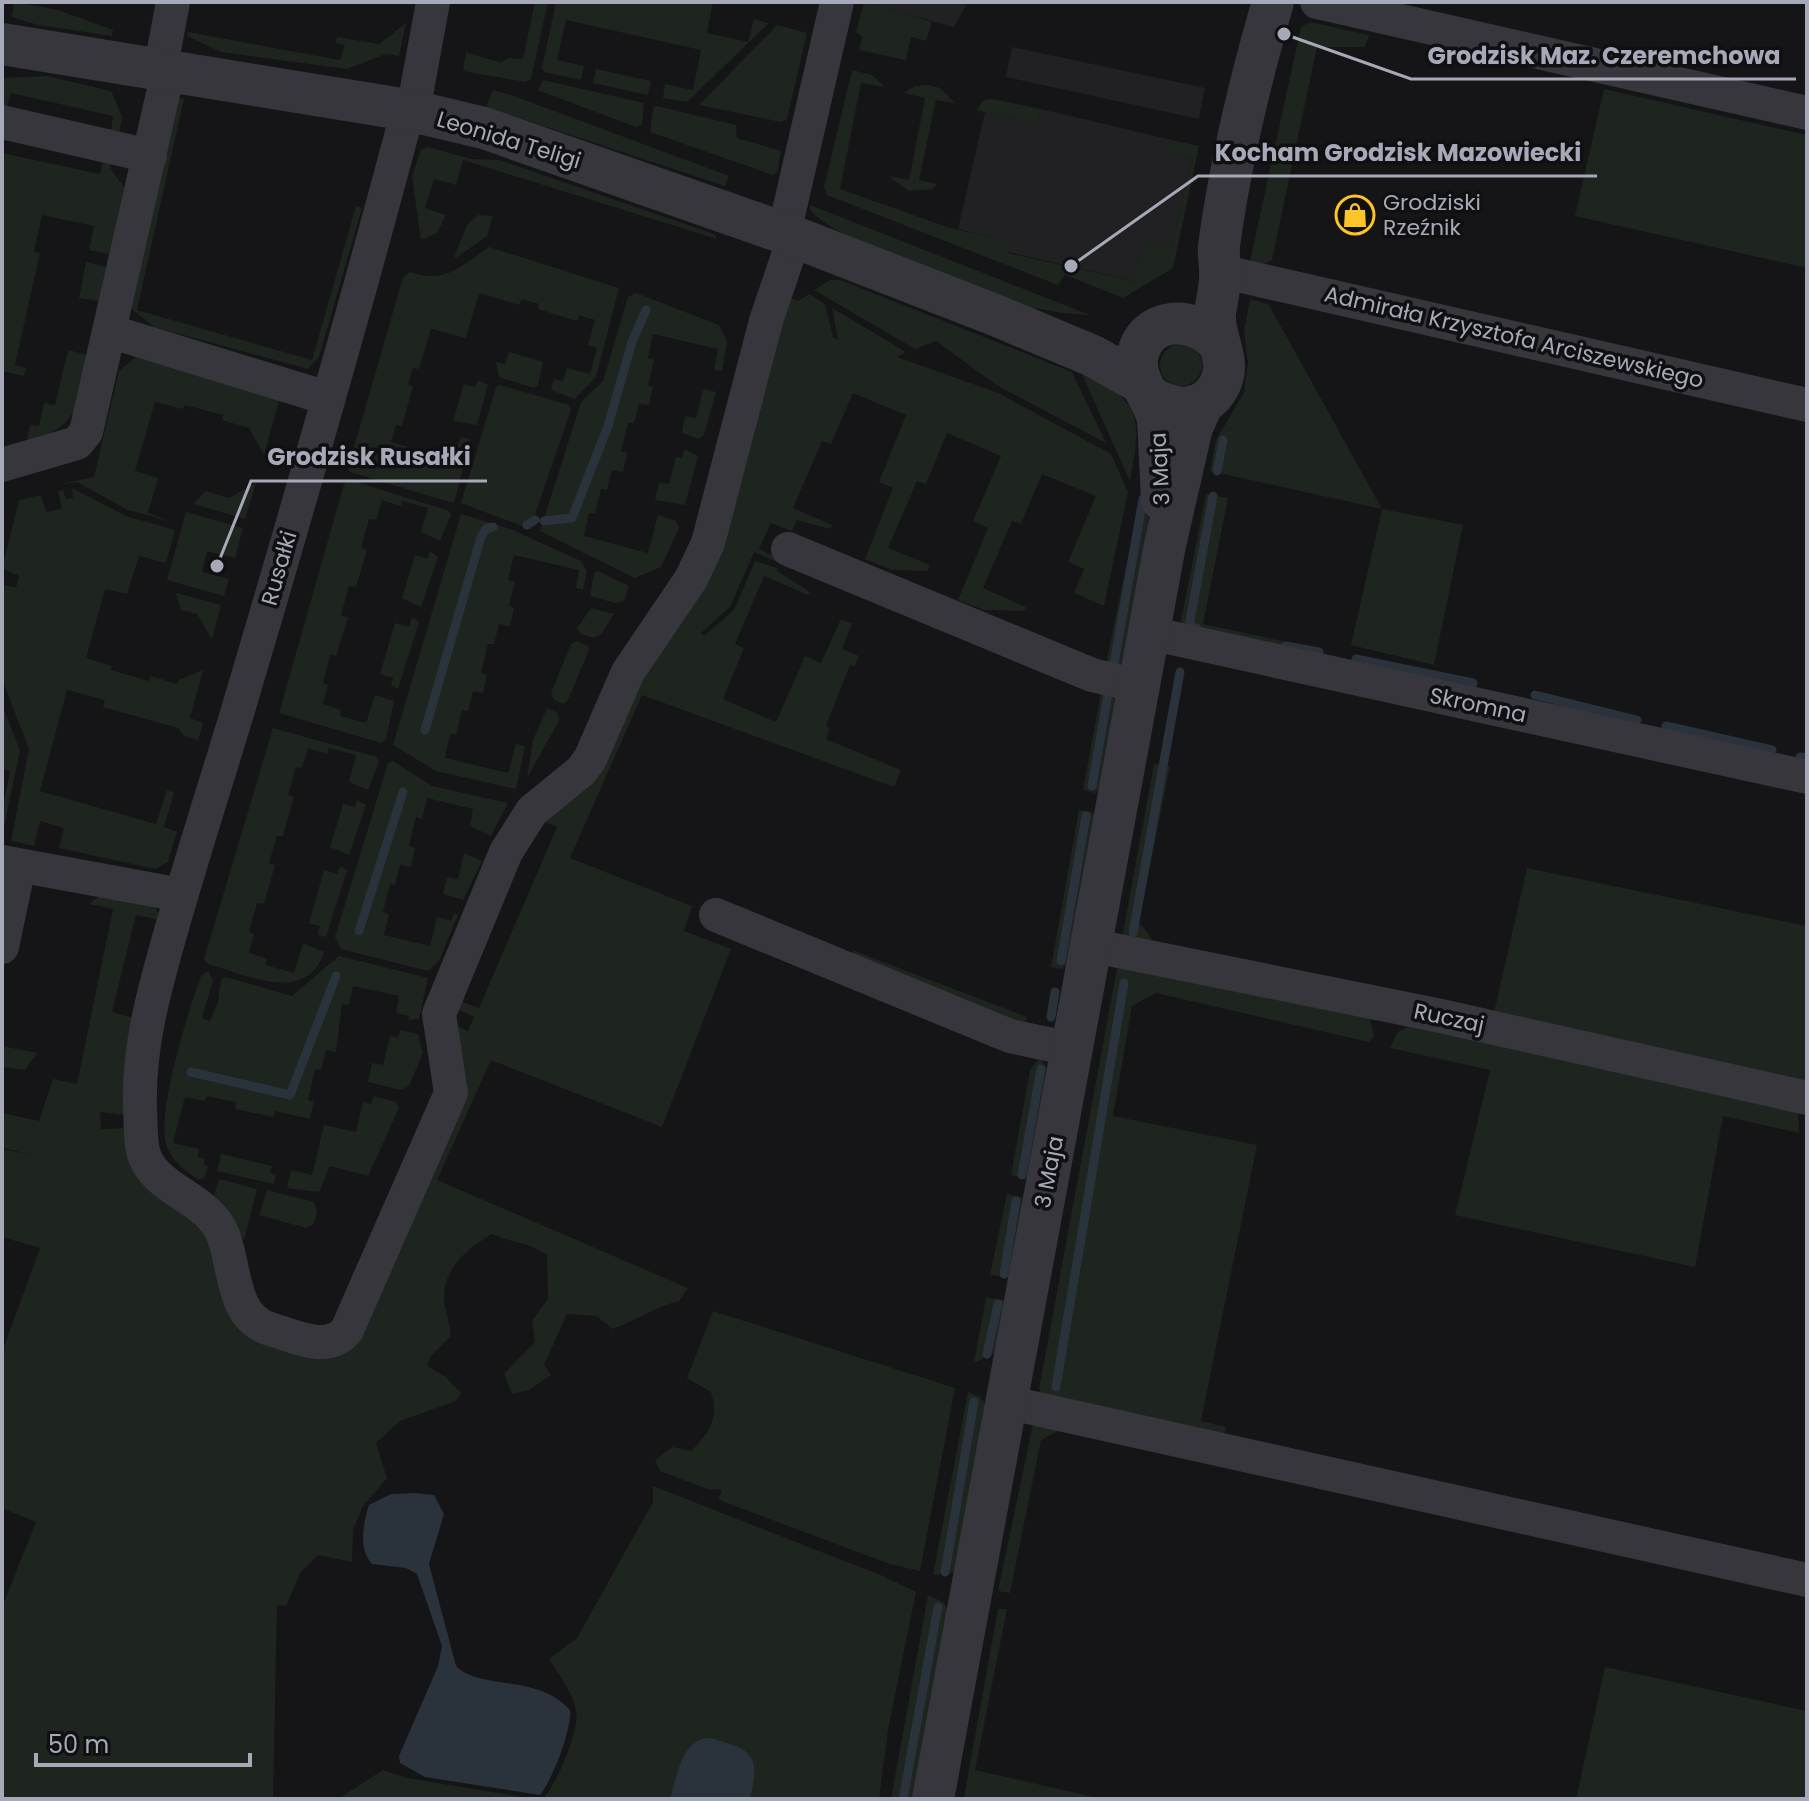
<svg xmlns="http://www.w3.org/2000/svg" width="1809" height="1801" viewBox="0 0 1809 1801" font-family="Poppins,sans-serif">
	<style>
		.built { fill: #212124 }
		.green { fill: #1d251e }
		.water { fill: #2a323b }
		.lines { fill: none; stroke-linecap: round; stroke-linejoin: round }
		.stream { stroke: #2a323b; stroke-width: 9 }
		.minor { stroke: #36363c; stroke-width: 34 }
		.tertiary { stroke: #36363c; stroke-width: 42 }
		.labels { text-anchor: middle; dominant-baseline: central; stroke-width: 7; stroke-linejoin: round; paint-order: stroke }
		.street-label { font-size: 22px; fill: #a6aab8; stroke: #101012 }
		.poi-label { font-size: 22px; fill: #a6aab8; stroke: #101012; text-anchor: start }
		.leader { fill: none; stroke: #a6aab8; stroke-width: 3 }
		.callout-dot { fill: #a6aab8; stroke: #101012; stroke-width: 3 }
		.callout-label { font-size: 24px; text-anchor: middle; font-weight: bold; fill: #a6aab8; stroke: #101012; stroke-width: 7; stroke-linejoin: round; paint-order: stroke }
	</style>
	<rect width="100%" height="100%" fill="#151517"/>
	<path class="built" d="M871,2h97l-14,25 -83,-22z
		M1012,47l193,41 -6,31 -193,-42z
		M1041,109l131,31 -5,3 25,15 -20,90 -38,33 -126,-29 1,-11 -51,-12 27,-117 52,12z"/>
	<path class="green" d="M14,2l44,8 55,20 -1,6 -74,-11 -26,-8z
		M535,2h13l-17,77 -6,3 -62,-11 3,-19 35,11 7,-5 15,1z
		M556,2h157l-6,31 41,9 6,-23 15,4 -82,79 -24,-4 2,-14 28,6 8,-40 -135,-30 -9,40 27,6 -3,14 -37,-8 -2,-4z
		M864,2l68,20 -6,19 -15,-4 -5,23 -47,-10 3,-13 -6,-5z
		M1310,22l59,13 -4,12h-48l-45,213 -9,4 -13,-3 51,-234z
		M406,23l-7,33 -13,-2 -39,15 -126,-17 -34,-16 1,-4 152,28 5,-15 -9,-2 1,-6 42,7z
		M777,25l30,8 -20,86 -6,3 -82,-17z
		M596,69l55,12 -3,14 -55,-12z
		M852,70l20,5 13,12 -24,-4 -21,106 110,39 60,13 -2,12 125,28 11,-39 28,6 20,-89 -28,-7 3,-9 5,-3 27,6 -26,122 -50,30 -58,-23 -7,10 -231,-90 -3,-8z
		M47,76l64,15 11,25 -3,20 -8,-5 2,-15 -102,-23 -4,13 -5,4v-32z
		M543,80l101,23 -2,22 -6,2 -98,-37z
		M928,85l12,3 15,15 -19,-3 -17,80 18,4 -5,5 -23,2 -21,-15 21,4 16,-82 -21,-5 11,-7z
		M1604,89l203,46v133l-232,-52z
		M493,90l21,6 215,80 -4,10 -239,-79z
		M176,98l8,1 -47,211 175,50 44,-154 6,2 -43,149 -11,12 -154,-42 -26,-21z
		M992,99l49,10 -4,15 -61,-14 8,-10z
		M657,106l79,19 1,13 44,13 -4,21 -4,3 -123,-43 3,-24z
		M427,147l45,12 27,1 215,74 3,5 -254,-79 -7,25 -22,-6 -9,29 21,7 -9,18 -16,7 -9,-63 9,-27z
		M2,153l98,21 3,-13 10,-5 -3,12 14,19 -15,67 -20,-4 5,-24 -52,-11 -8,37 6,1 -25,112 11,3 -2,8 -22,-5z
		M810,205l280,110c-78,-3 -152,-36 -222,-70 -20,-10 -43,-18 -58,-35z
		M478,215l15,1 -6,20 -34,24 14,-35z
		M489,247l130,41 -23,89 -21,22 -24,-9 3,-11 9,2 4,-13 23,6 7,-26 -9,-3 7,-25 -16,-5 -2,6 -39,-12 1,-5 -17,-5 -3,6 -40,-12 -13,45 -35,-9 -12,40 -6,-1 -5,16 5,2 -11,40 -6,-1 -5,17 24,7 -2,7 26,8 7,-22 12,3 3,-8 9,2 -15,61 -2,3 -103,-31 -2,-4 55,-191 7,-5c37,12 49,-5 79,-25z
		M86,262l20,5 -7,34 -20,-3z
		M830,280h10l232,92 34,71 -108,-57 -62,-45 -21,8 -101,-59z
		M636,293l83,32 8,16 -5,30 -8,-1 4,-21 -65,-15 -5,24 6,2 -6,25 5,2 -4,18 -10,-1 -5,19h-6l-7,28 6,2 -4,19 -11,-2 -5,20 -6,-1 -6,24h-6l-5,23 64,17 10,-38 18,6 3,7 -18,39 -26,11 -95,-47 41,-129 22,-21 25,-84z
		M809,294l16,10 8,33 5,3 -6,-32 74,44 -9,5 101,36 113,61 17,38 -24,114 -30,-13 10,-24 -16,-7 28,-66 -54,-22 -21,50 -9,-3 -29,67 43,19 -2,4 -40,-1 -26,-10 30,-72 -15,-7 28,-65 -54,-23 -21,51 -9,-3 -29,67 42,17 -3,6 -35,-1 -27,-11 28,-71 -14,-6 27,-67 -53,-22 -22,51 -9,-3 -29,67 39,17 -2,4 -33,-9 -5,11 -21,-8 -12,26 22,11 -1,3 -26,-11 -24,55 -29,26 3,3 30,-26 21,-49 22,7v3l33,21 -2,3 -44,-19 -29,68 9,4 -21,51 53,23 29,-66 16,7 20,-44 11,5 -10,25 17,7 -4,10 -5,-1 -24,61 4,2 -4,11 75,31 -7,17 -252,-92 -72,163 122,48 -8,25 47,18 -69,178 -171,-67 -54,120 251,108 -9,13c-24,6 -43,20 -67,28l-15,-13 -30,-2 -23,51 7,10 -22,15 -17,4 -8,-20 31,-32 -3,-21 16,-22 -1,-44c-23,-15 -33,-11 -55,-21 -24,14 -49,34 -48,65 1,13 7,24 6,38l-19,19 -4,10 19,11 15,16 -5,8 -56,20 -24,22 11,35 -24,28 -10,24 -1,32 -34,-7 -17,17 -15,34 -9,-1 -4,194h-271v-192l34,-85 -34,-14v-156l38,-104 -38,-11v-88l37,7 -37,-8v-35l37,8 14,-42 24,5 36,-175 -24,-5 14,-11 53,14 4,13 -24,-5 -24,97 22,6 -2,98 -32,-4 1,17 31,-1 70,91 31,93 88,43 145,-273 -14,-58 16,7 6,-14 -21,-10 4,-7 22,8 78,-181 -17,-8 117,-172 126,-352 15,6z
		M1250,299l19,6 113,204 81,16 -29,140 -83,-20 31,-136 -172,-38 6,-31 28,-48 4,-30 -4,-30z
		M1160 365a21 21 0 1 1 42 0a21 21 0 1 1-42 0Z
		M68,350l20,5c-12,48 -6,73 -61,85l3,-15 9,1 5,-23 11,2z
		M509,352l34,10 -5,23 -4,3 -35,-11 -3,-15 9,2z
		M137,356l144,38 -17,61 -15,-27 -27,-8 1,-5 -38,-10 -2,4 -28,-7 -20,69 23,7 -10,35 25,9 -45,-12 -51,-28 -20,3 37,-8 25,-106z
		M1080,370c62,33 62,44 50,111z
		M478,380l10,5 -11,40 -24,-4 11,-37 11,3z
		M500,385l69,20 2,5 -41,119 -69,-26 35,-116z
		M703,389l13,3 -12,43 -5,4 -17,-6 3,-17 11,2z
		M685,449l13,7 -13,49 -30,-5 4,-18 10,2 7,-27 6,1z
		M1146,469c11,64 -9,128 -21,191l-6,5 -13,-1z
		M350,480l99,31 2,4 -11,26 -19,-9 7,-24 -26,-7 -1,5 -19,-6 -6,20 -7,-1 -8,29 6,2 -11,37 -7,-1 -8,29 7,3 -12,38 -6,-1 -7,28 5,2 -5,19 18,6 -1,6 26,7 9,-28 19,6 -8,38 -5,4 -102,-30 65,-229z
		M256,483l-11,36 -52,-15 13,-13 23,7z
		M72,488l54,28 49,14 -9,33 -27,-7 -12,38 -22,-5 -19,69 26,8 -1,4 38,11 2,-5 26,8 2,-4 24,-10 -13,48 13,5 -5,17 -14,-4 -6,-8 -75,-21 2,-7 -38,-10 -27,101 116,33 11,-34 7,3 -10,34 13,5 -9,30 -13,7 -96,-21 5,-20 -24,-7 -6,25 -23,-5 18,-92 -27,-70v-94l14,2 3,-11 -17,-8 17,-68 22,-5 5,17 16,-3 -4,-18 5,-1 3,9 7,-1z
		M1206,494l22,4 -25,126 117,25 -2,11 -138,-35z
		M186,512l57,16 -8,30 -28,-7 -5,21 27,7 -5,17 -57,-16z
		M461,514l52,16 68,31 6,10 -4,19 -7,-2 3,-18 -65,-15 -6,25 7,2 -6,24 5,2 -4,19 -11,-3 -5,20h-6l-7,29 6,2 -4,18 -10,-2 -5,20 -6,-1 -6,25 -6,-1 -5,24 63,15 8,-29 9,2 -9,43 -80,-18 -43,-26z
		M430,551l8,6 -17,50 -19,-9 13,-43 12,4z
		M598,571l31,15 -5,15 -9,2 -25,-7 4,-23z
		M176,593l45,12 -9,34 -15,-25 -16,-4z
		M591,608l23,6 -13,20 -8,4 -12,-4 -4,-6z
		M412,617l7,5 -21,67 -7,-3 2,-8 -13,-4 15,-51 14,4z
		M577,641l11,5 1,4 -21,50 -5,4 -9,-4 -3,-7 20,-49z
		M1101,692l11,2 6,12 -16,81 -7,6 -12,-3z
		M2,704l18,47 -18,85v-24l8,-41 -8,-2z
		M547,708l11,5 1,8 -32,57 6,-38z
		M273,728l104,29 2,5 -11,28 -19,-8 7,-27 -27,-7 -2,6 -19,-6 -6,20 -6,-1 -8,28 6,2 -11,39h-6l-8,27 6,2 -11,39 -7,-1 -8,29 5,2 -5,19 18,6 -2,6 29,8 9,-30 21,9c-17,54 -79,22 -116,12l-4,-5z
		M393,761l39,25 76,17 -17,33 -21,-10 3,-17 -46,-11 -5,21 -6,-2 -7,29 6,2 -4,19 -11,-2 -5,20 -5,-1 -7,28 6,2 -5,21 46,11 7,-29 14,4 3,-8 4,2 -19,46 -11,10 -87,-22 -6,-12 53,-174z
		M1154,764l16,2 -31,156 19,25 -37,-3z
		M357,800l9,5 -17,50 -19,-8 13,-43 12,3z
		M1079,810l13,2 5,8 -28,144 -7,5 -11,-2z
		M464,853l18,8 -19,39 -20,-6 4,-17 11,2z
		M340,866l7,4 -21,67 -8,-2 2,-9 -11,-3 15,-53 13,4z
		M1527,868l280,58v156l-314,-65z
		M852,950l175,67 -2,10 -162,-61z
		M339,956l89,22 -9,41 -11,1 1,-4 -13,-3 3,-17 -46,-10 -4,19 -7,-1 -6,48 -10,-2 -5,20 -6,-1 -7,31 6,1 -4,18 -35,-8 -2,6 -38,-8 1,-7 -29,-6 -2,5 -20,-4 -12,46 26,6 -1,8 7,2 -1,6 4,1 -3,11 -6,3c-14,-9 -28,-19 -33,-36 -9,-33 22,-133 35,-168l7,-5 5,9 -11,38 8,3 8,-19 3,-22 5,-3 66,19z
		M1118,963l251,52 5,21 -5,6 -213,-49 -24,13 -19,110 144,29 -56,276 25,6 -2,9 -182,-43 -3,-4z
		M1416,1022l382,84 1,27 -76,-17 -28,151 -240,-52 35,-145 -100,-22 7,-15z
		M400,1030l18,4 5,19 -14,33 -8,4 -33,-8 4,-19 11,2 7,-29 8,2z
		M2,1046l35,7 -12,17 -23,-3z
		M1040,1057l7,12 -15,104 -7,5 -14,-3 19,-105z
		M374,1096l22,6 3,6 -31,68 -38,-10 -11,26 -32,-4 4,-18 21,5 12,-50 32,7 7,-30 8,2z
		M221,1154l51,12 -2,7 6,2 -2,9 -57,-13z
		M219,1179l38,10 -13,51 -31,-40z
		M267,1190l47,12 3,9 -3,13 -8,4 -47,-13z
		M1007,1194l14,3 5,8 -14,73 -22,-3z
		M986,1297l22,4 -13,52 -21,10z
		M713,1311l242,77 -35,183 -30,-7 -163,-61 -9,-4 4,-9 -15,-1 -47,-18 -5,-11 17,-13 19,4c19,-19 28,-33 20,-59l-24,-14z
		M968,1392l12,5 7,9 -33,167 -21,2z
		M1033,1424l27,6 -19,10 -31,153 -12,-2z
		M653,1486l230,90 33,16 -28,138 -9,69h-336c14,-16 37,-68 33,-89 -3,-18 -18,-36 -27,-51l28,-21 76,-136z
		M928,1595l15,7 5,8 -31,189h-26z
		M998,1609h9l-32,161 127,29 -138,-2z
		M1605,1667l202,44v88h-231z
		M383,1770l24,8 127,21h-196z"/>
	<path class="water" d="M414,1493l20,2 10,19 -15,50 27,102c25,25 81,7 114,44 2,19 -17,69 -30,85l-115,-18 -25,-14 -1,-7 39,-90 4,-20 -25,-72 -11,-6 -34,-4c-14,-16 -9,-40 -3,-59l22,-11z
		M710,1738c42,12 51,15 40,61h-80c7,-23 12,-61 40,-61z"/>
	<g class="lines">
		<path class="stream" d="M1217,471l6,-31
			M544,521l28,-3 36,-92 24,-84 14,-32
			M527,525l8,-5
			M1197,628l-8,-2 24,-130
			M1286,646l33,6
			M1356,659l117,24
			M1114,664l29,-165
			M1535,695l102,25
			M1666,726l106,24
			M425,730l56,-193 6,-9 6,-1
			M1800,757l7,1
			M1092,786l16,-92
			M359,931l44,-139
			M1133,933l47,-261
			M1061,961l25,-145
			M1051,1017l4,-25
			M191,1072l99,23 46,-119
			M1022,1175l19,-106
			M1004,1274l12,-73
			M987,1354l11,-50
			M1056,1387l68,-404
			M945,1572l29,-170
			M903,1799l35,-192"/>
		<path class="minor" d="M1317,2l490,111
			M160,71l13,-69
			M408,110c-53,201 -111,401 -170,600 -22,73 -46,147 -67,221 -17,60 -33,115 -31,178 1,13 0,29 3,42 10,40 65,45 80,84 13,33 8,82 47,94 25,7 58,25 77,1l104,-237 -12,-79 67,-162 26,-41 49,-40 9,-12 38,-87 63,-93 17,-36 58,-222 28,-83
			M413,111l20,-109
			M2,122l148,34
			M784,233l53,-231
			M1220,271l587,134
			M112,332l215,66
			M2,465l75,-22 9,-11 82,-360
			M788,549l304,126 47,11
			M1149,633l658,144
			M2,862l179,33
			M716,915l294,121 61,13
			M1089,945l352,71 366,82
			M2,947l17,-81
			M1006,1402l801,178"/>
		<path class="tertiary" d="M2,44l406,66 76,18 300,105 211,82 98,41 48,27
			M1148,395c24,17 57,20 72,-11 12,-24 -7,-46 -5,-71 2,-14 6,-28 5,-43 0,-8 -2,-16 -1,-24 11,-82 31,-165 54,-244
			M1162,500l-4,-81c-5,-21 -23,-37 -21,-60 6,-44 59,-45 82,-15
			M933,1799l232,-1254 27,-118 11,-24"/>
	</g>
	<defs>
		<g id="shop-ring" transform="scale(2)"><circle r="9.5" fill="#101012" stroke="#fbc529" stroke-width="1.5"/><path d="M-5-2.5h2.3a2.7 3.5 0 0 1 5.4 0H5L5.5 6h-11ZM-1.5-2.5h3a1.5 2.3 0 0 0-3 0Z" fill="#fbc529"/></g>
	</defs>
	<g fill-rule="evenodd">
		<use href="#shop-ring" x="1355" y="215"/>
	</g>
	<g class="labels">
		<g class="street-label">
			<text transform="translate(509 140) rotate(17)">Leonida Teligi</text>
			<text transform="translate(1514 337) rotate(13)">Admirała Krzysztofa Arciszewskiego</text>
			<text transform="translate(1160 469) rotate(-93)">3 Maja</text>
			<text transform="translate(279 568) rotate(-74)">Rusałki</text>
			<text transform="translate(1478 705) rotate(12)">Skromna</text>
			<text transform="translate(1449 1018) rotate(12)">Ruczaj</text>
			<text transform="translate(1049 1172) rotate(-79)">3 Maja</text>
		</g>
		<g class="poi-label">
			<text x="1383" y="202">Grodziski<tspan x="1383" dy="25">Rzeźnik</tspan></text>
		</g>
	</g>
	<path class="leader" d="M1284 34L1411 79H1796M1071 266L1198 176H1597M217 566L251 481H487"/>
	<g class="callout-dot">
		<circle cx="1284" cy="34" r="8"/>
		<circle cx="1071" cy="266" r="8"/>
		<circle cx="217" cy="566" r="8"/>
	</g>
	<g class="callout-label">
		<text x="1604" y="64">Grodzisk Maz. Czeremchowa</text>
		<text x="1398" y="161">Kocham Grodzisk Mazowiecki</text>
		<text x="369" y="465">Grodzisk Rusałki</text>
	</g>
	<rect width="1809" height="1801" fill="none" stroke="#a6aab8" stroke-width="8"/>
	<path d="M36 1753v12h214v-12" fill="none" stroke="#a6aab8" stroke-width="4"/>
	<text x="48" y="1753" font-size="24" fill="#a6aab8" stroke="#101012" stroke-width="6" paint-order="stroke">50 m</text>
</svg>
